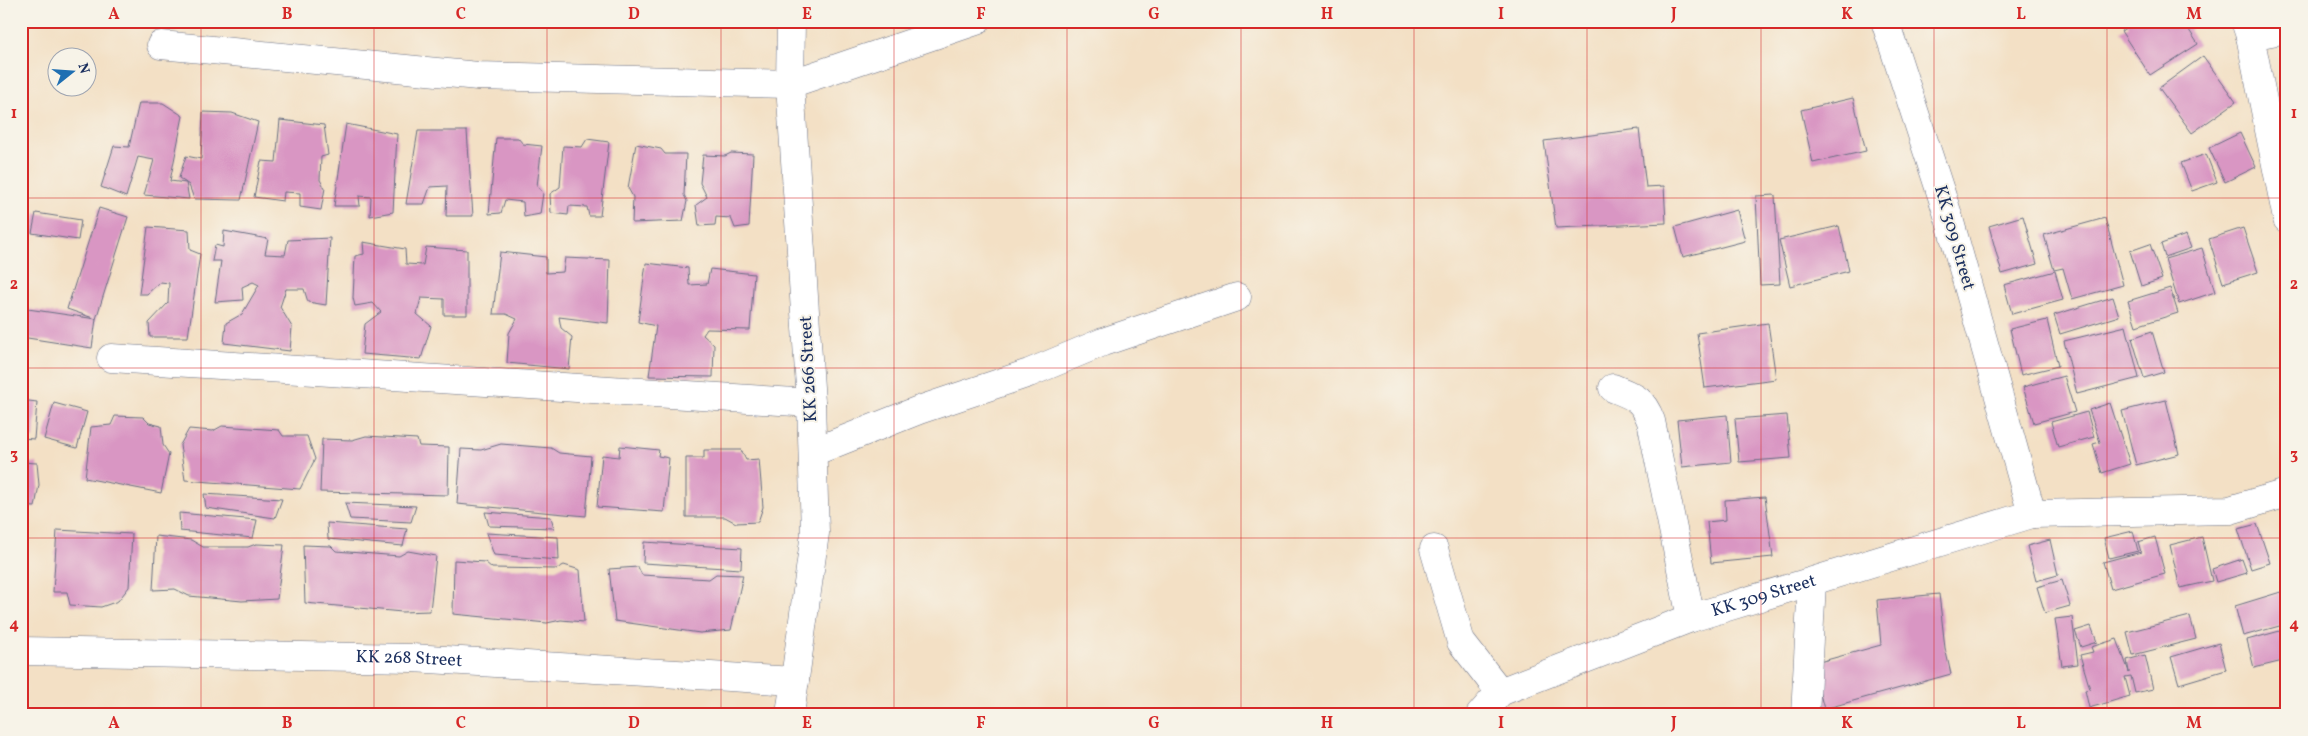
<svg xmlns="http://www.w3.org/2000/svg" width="2308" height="736" viewBox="0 0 2308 736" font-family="Vollkorn,serif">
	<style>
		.building { fill: #d996c3 }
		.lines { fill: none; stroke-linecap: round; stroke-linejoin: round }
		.minor-casing { stroke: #676d82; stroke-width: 29 }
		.minor { stroke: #fff; stroke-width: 28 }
		.grid { fill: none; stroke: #d62828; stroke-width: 1; stroke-opacity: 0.55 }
		.labels { text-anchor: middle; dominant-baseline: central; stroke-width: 4; stroke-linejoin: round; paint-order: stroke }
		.street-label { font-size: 18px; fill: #1b2f5e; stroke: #f7f3e8 }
		.neatline { fill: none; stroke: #d62828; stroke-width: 2 }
		.grid-label { font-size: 16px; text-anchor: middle; font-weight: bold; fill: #d62828 }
	</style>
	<rect width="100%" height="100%" fill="#f7f3e8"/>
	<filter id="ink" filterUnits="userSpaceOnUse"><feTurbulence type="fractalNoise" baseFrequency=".02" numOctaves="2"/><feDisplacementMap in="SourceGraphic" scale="10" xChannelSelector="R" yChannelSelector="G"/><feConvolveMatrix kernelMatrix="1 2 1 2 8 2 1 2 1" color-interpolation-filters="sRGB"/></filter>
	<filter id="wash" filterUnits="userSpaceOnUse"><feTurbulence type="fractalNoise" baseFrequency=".0096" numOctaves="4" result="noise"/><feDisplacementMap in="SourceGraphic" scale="20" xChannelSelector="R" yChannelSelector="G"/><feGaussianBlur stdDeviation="1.12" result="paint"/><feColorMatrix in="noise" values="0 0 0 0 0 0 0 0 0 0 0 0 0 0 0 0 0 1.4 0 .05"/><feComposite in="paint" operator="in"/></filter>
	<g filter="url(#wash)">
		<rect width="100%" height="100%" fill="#f3e0c5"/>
		<g id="blocks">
			<path class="building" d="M866,21h12l-11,5z
				M2126,21h76l-13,9 9,14 -48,31 -29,-44 8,-5z
				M2203,56l33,46 -44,31 -33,-45z
				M1853,98l13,53 -53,12 -12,-53z
				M139,103h24l20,13 -13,65 16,2 3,16 -45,-4 10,-35 -16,-3 -12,40 -25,-10 13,-41 15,1z
				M203,112l29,1 26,9 -17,78 -47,-1 -5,-14 -10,-7 7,-22 15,3z
				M280,120l44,5 4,30 -7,2 -1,23 5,8 -4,22 -21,-3v-14l-16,-1 -1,9 -29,-4 7,-36 15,1z
				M346,124l51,10 -4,78 -23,4 1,-19 -12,-1 1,10h-26z
				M1639,129l7,58 18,-1 2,37 -110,5 -12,-87z
				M418,131h49l6,85h-27l1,-30 -17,1 -6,17h-18z
				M2240,133l16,34 -31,15 -16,-34z
				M496,138h22l5,6 19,2 -5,40 6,7 -3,21 -16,3 -1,-15 -18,-2 -4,13 -12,1z
				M587,139l22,3 -9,74h-11l-2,-9 -18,-1 -1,9 -17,-2 -1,-19 10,-7 3,-41 19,1z
				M636,144l25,5 4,5h21l-2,41 3,6 -4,20 -51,2 1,-26 -5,-9z
				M731,153l22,1 -4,72 -14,2 -4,-10 -15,-1 -1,8 -16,1 -3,-21 11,-8 -7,-14 3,-28 22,1z
				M2206,154l11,28 -25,9 -11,-28z
				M1775,195l5,89 -20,1 -4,-89z
				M99,208l29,9 -32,102 -29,-10z
				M1737,210l8,31 -62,16 -8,-30z
				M36,213l45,7 -3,20 -46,-7z
				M2023,216l14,48 -35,10 -13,-48z
				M2105,218l18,67 -51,14 -9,-31 -9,2 -10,-35z
				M1839,226l10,45 -59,15 -11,-46z
				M148,227l41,3 1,20 10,4 -12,83h-38l-1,-14 19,-20 1,-20 -9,-1 -13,12h-8z
				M2243,228l15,44 -35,11 -14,-44z
				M224,231l44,8 -3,15 20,1 3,-15 42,-2 -4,67 -18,-3 -4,-13h-18l-6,18 12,20 -2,24 -66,-8 2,-20 16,-9 17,-29 -6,-3 -11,5 1,13 -28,2 6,-41h-9l3,-16 8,2z
				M2186,235l5,13 -26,9 -4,-13z
				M363,242l42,7 1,15 17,1 3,-18 41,3v65h-23v-16l-23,-1 -4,16 14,12 -10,33 -59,-5 3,-30 16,-12 -8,-9 -18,3 -2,-8 2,-42 9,-2z
				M2150,244l12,35 -21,7 -11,-35z
				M2202,248l13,44 -36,12 -14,-45z
				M500,252l46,5v16l17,-1 2,-14 45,2 -2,63 -49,-6 2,11 11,9 -3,32 -62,-6 2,-30 8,-14 -11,-5h-13z
				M646,263l42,5 1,17 18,-1 3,-15 44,5 -4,56 -43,-1 -4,6 11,10 -1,32 -64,-1 7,-50 -18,-4z
				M2055,271l8,29 -51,14 -8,-29z
				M2170,288l8,25 -42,13 -8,-25z
				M2113,297l6,19 -59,18 -6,-19z
				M21,308l75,11 -4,29 -71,-11z
				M2047,320l11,46 -37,9 -11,-46z
				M1768,323l8,56 -71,9 -8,-55z
				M2126,326l13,52 -62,16 -13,-53z
				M2152,331l12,41 -20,6 -12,-40z
				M2064,376l11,36 -41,11 -11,-36z
				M21,400l16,2 -3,37 -13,-1z
				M2166,400l13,54 -43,11 -14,-54z
				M54,403l33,9 -10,36 -33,-9z
				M2110,403l20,61 -28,9 -9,-29 7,-2 -11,-32z
				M2087,412l7,25 -36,10 -7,-25z
				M1727,415l4,47 -49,5 -5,-47z
				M1787,415l4,43 -52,4 -4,-43z
				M115,416l28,1 6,6 12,3 2,19 6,9 -8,39 -76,-15 6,-51 20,-2z
				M222,426l57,4 4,6h24l8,23 -15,30 -115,-9 -5,-35 9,-16 24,2z
				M366,436l51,3 2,7 30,1 -1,48 -128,-3 2,-53 30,1z
				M501,444l50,4 8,5 32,3 -5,60 -129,-12 4,-55 20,1z
				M620,446l39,4 -1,6 11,2 -5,54 -67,-5 5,-52 17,2z
				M704,450h37l5,10 13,-1 4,48 -5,15 -22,1 -11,-6h-39v-59h18z
				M21,462l16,1 2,22 -4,22 -14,-1z
				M204,494l78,5 -7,19 -69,-10z
				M1765,497l8,60 -62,6 -4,-41 19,-2 -1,-20z
				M345,503l71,3 -5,16 -61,-3z
				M485,512l66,5 3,11 -65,-2z
				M179,513l78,7 -4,18 -73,-7z
				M327,523l80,6 -4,17 -75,-7z
				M2257,524l13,39 -19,6 -13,-40z
				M57,530l75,4 -3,53 -11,14 -17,6 -31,-2 -3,-13h-14z
				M2133,531l5,20 -29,7 -5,-20z
				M486,533l72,4 1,23 -65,-5z
				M156,536l35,4 12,7h45l8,-3 28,1 -7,54 -35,2 -53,-5 -14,-7 -22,1z
				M2155,537l10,37 -54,15 -8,-27 38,-10 -3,-10z
				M2202,537l10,44 -32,7 -10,-43z
				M2050,540l8,35 -22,6 -9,-35z
				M644,542l98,6 -1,21 -98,-6z
				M303,545l28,1 5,5 63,5 9,-5 28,5 -6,55 -28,1 -97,-9z
				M2242,559l5,14 -31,9 -4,-13z
				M454,560l31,2 7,6 64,1 8,-4 16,5 4,52 -23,-2 -14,3 -94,-9z
				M638,567l4,8 67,4 7,-5 27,1 -12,55 -31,3 -85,-12 -6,-52z
				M2062,580l8,26 -25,7 -8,-26z
				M2284,591l3,11v22l-44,12 -8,-30z
				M1939,594l6,54 6,26 -127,35 -12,-45 69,-19 -4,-45z
				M2190,616l6,23 -63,16 -6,-23z
				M2072,617l6,47 -16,2 -7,-47z
				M2091,626l6,16 -16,5 -6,-16z
				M2287,629v31l-33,8 -7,-28z
				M2117,639l12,33 -2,-12 18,-5 8,34 -18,4 -4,-17 -6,1 5,19 -41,12 -4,-18 5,-1 -10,-34 13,-3 -2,-5z
				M2219,643l7,27 -47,14 -8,-27z"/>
		</g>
	</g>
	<g filter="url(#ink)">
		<use href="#blocks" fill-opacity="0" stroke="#676d82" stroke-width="1"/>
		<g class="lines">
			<g class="minor-casing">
				<g id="minor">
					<path d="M2245,21l5,15 37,183"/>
					<path d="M2250,36l37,-7"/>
					<path d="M161,45l317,31 312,8 186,-63"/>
					<path d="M111,358l700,45"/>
					<path d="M1613,388c22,9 29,10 38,33l40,197"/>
					<path d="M813,452l106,-42 110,-37 74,-31 134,-45"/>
					<path d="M2032,514l198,-4 57,-17"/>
					<path d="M1434,549l27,93 39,50 -20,23"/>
					<path id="s1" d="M21,651l391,7 383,23"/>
					<path id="s2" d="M1500,692l191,-74 341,-104 -84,-299 -63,-194"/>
					<path d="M790,715l25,-182 -4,-130 -21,-319 1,-63"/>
					<path d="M1805,715l7,-133"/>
				</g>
			</g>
			<use href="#minor" class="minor"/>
		</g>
	</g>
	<path class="grid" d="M201,21v694M374,21v694M547,21v694M721,21v694M894,21v694M1067,21v694M1241,21v694M1414,21v694M1587,21v694M1761,21v694M1934,21v694M2107,21v694M21,198h2266M21,368h2266M21,538h2266"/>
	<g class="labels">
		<g class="street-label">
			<text transform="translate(1954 238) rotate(74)">KK 309 Street</text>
			<text transform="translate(809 369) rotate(-93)">KK 266 Street</text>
			<text stroke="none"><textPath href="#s2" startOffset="281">KK 309 Street</textPath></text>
			<text stroke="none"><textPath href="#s1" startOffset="388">KK 268 Street</textPath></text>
		</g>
	</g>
	<rect width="2308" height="736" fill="none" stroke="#f7f3e8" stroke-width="55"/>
	<g transform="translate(72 72) rotate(73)"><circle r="24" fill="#f7f3e8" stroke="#9fa5b1"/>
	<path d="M0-4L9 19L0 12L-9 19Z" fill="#1f6fb2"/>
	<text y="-8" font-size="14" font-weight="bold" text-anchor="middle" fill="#1b2f5e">N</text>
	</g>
	<rect x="28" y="28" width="2252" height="680" class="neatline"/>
	<g class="grid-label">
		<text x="114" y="19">A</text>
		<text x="287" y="19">B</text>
		<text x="461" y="19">C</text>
		<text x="634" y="19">D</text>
		<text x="807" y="19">E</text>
		<text x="981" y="19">F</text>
		<text x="1154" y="19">G</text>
		<text x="1327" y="19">H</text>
		<text x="1501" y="19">I</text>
		<text x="1674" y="19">J</text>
		<text x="1847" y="19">K</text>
		<text x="2021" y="19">L</text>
		<text x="2194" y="19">M</text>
		<text x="14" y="118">1</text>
		<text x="2294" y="118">1</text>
		<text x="14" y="289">2</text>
		<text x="2294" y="289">2</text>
		<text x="14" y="459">3</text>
		<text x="2294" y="459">3</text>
		<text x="14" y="629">4</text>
		<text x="2294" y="629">4</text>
		<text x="114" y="728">A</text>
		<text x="287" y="728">B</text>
		<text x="461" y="728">C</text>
		<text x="634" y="728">D</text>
		<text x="807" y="728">E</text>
		<text x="981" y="728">F</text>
		<text x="1154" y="728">G</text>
		<text x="1327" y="728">H</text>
		<text x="1501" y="728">I</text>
		<text x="1674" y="728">J</text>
		<text x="1847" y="728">K</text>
		<text x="2021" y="728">L</text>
		<text x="2194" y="728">M</text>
	</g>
</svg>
